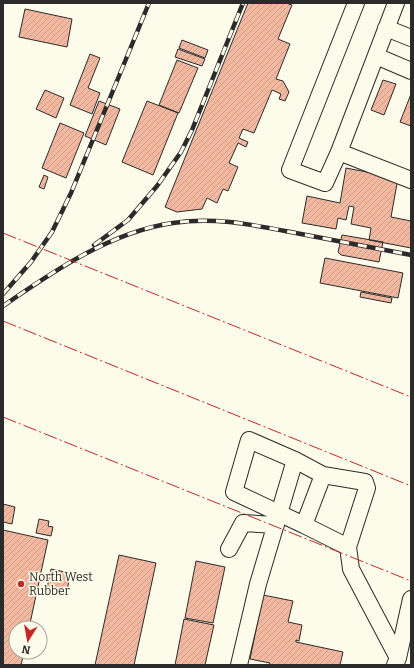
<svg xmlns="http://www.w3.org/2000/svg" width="414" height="668" viewBox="0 0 414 668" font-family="Bitter,serif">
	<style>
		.building { fill: url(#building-hatch); stroke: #2b2b2b }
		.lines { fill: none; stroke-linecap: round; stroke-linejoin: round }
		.minor-casing { stroke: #2b2b2b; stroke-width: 18 }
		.minor { stroke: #fdfbea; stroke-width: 16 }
		.rail-casing { stroke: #2b2b2b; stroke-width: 4.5 }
		.rail { stroke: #fdfbea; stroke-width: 3; stroke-dasharray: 9; stroke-linecap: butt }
		.power { stroke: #c62828; stroke-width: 1; stroke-dasharray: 14 3 2 3; stroke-linecap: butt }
		.poi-dot { fill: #c62828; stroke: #fdfbea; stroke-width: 1.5 }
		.labels { text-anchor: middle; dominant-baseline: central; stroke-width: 3; stroke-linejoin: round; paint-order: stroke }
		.poi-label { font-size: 12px; fill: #2b2b2b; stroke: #fdfbea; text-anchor: start }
	</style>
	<defs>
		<pattern id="building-hatch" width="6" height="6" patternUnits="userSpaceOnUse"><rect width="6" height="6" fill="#f2b8a0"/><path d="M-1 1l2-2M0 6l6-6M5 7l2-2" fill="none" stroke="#d09e8a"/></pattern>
	</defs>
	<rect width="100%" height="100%" fill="#fdfbea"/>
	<path class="building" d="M248,3h38l6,2 -14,34 12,5 -14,35 7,2 6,11 -4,9 -6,-2 2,-5 -9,-4 -18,43 -11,-4 -4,9 9,4 -2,5 -8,-4 -9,20 9,4 -10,24 -5,-2 -6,14 -10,-5 -5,11 -25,3 -12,-5z
		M25,9l47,10 -5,28 -48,-10z
		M182,40l26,10 -3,8 -26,-10z
		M178,49l27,10 -3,7 -27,-9z
		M90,54l10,4 -12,30 12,5 -8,21 -22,-9z
		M177,60l21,8 -19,45 -20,-8z
		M383,80l13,4 -12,31 -13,-5z
		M45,90l19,8 -8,20 -20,-9z
		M411,94v32l-11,-4z
		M99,101l21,8 -14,36 -21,-9z
		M147,101l31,12 -25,62 -31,-13z
		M60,123l24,10 -18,45 -24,-10z
		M346,168l52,10 -7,39 20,4v27l-42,-8 2,-12 -20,-4 3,-17 -5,-1 -3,14 -8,-2 -2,11 -34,-6 5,-27 33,7z
		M44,175l4,2 -4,12 -5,-2z
		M342,235l41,7 -4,20 -38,-7 -3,-3z
		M325,258l78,15 -5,25 -78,-15z
		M361,292l31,6 -1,5 -31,-6z
		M3,504l12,3 -3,17 -9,-2z
		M39,519l10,2 -1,5 5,1 -2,9 -15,-3z
		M3,530l45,10 -19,88h-13v24h8l-3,13h-18z
		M119,555l37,8 -22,102h-39z
		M196,561l29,6 -12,56 -28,-5z
		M51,569l19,4 -3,19 -20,-4z
		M263,595l30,6 -5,21 14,3 -3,16 -3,-1v2l47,10 -3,13h-71l1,-2 -20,-4z
		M184,619l30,6 -9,40h-30z"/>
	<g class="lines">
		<g class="minor-casing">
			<path id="minor" d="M396,3l-57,149 72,28
				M386,28l25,10
				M376,56l35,15
				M339,152l-14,31 -35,-13 66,-167
				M249,440l46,20 28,15 -19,50 -70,-33z
				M304,525l44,22 19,-59 -2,-6 -42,-7
				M348,547l3,22 47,89 -3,7
				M229,549l14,-26 33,2
				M398,658l13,-59
				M239,665l19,-81 37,-124"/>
		</g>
		<use href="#minor" class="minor"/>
		<g class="rail-casing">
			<path id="rail" d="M94,245l34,-25 29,-34 24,-34 11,-22 51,-127
				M3,294l28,-32 21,-30 19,-39 78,-190
				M3,306c51,-35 107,-74 170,-83 43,-7 85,3 128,11 37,7 73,14 110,21"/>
		</g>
		<use href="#rail" class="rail"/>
		<path class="power" d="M3,233l408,164
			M3,321l408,165
			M3,417l408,164"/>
	</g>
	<circle class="poi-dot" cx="21" cy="584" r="4"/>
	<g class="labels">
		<g class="poi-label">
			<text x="29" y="577">North West<tspan x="29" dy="14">Rubber</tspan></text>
		</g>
	</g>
	<rect width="414" height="668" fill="none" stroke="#2b2b2b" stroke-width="8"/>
	<g transform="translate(28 640) rotate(191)"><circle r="19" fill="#fdfbea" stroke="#a9a89e"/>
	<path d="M0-3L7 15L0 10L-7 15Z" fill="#c62828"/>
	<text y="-6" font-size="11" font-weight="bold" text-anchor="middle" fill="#2b2b2b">N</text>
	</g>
</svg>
